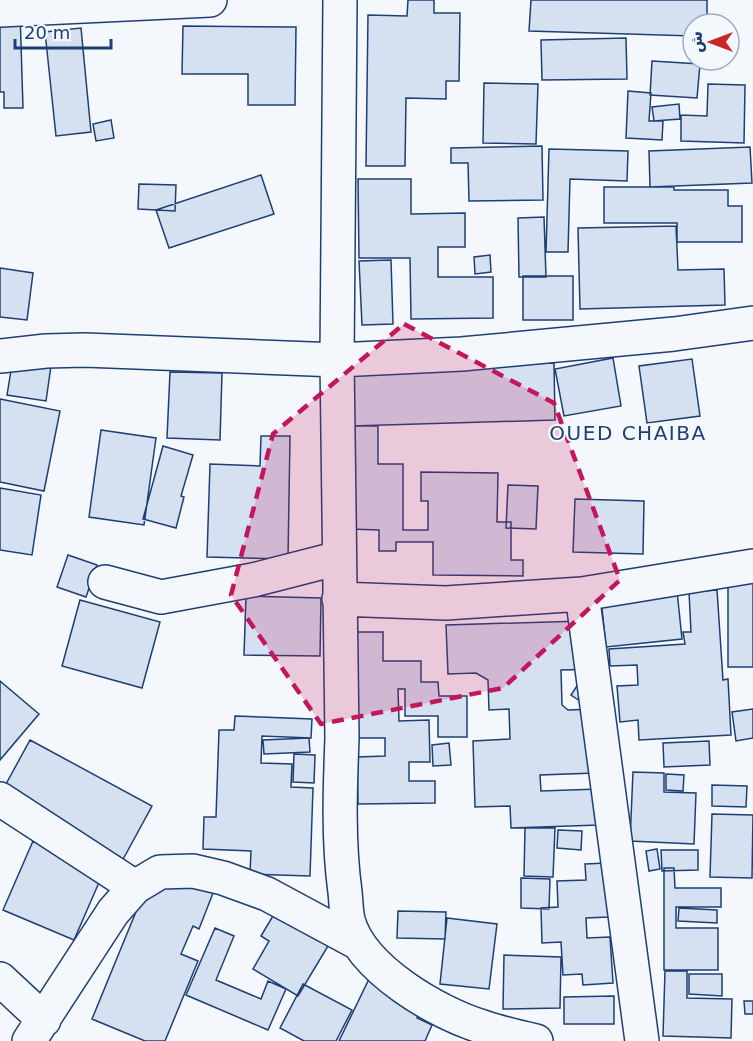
<svg xmlns="http://www.w3.org/2000/svg" width="753" height="1041" viewBox="0 0 753 1041" font-family="'DejaVu Sans','Noto Naskh Arabic',sans-serif">
	<style>
		.building { fill: #d5e0f0; stroke: #1d3f73; stroke-width: 1.5 }
		.lines { fill: none; stroke-linecap: round; stroke-linejoin: round }
		.minor-casing { stroke: #1d3f73; stroke-width: 36 }
		.minor { stroke: #f4f7fb; stroke-width: 33 }
		.marked { fill: #c2185b; fill-opacity: 0.2; stroke: #c2185b; stroke-width: 4.5; stroke-dasharray: 12 8; stroke-linejoin: round }
		.labels { text-anchor: middle; dominant-baseline: central; stroke-width: 4.5; stroke-linejoin: round; paint-order: stroke }
		.quarter-label { font-size: 20px; letter-spacing: 1.5px; fill: #1d3f73; stroke: #f4f7fb }
	</style>
	<rect width="100%" height="100%" fill="#f4f7fb"/>
	<path class="building" d="M408,0h26v13h26l-1,68h-13v18l-40,-1 -1,68h-39l2,-151 39,1z
		M531,0h176v24h-14v12l-164,-5z
		M0,11h20l3,97h-19v-16h-4z
		M183,26l113,1 -1,78h-47v-31h-66z
		M81,28l10,104 -35,4 -11,-104z
		M626,38l1,41 -85,1 -1,-40z
		M652,61l48,3 -3,34 -47,-3z
		M484,83l54,1 -2,60 -53,-1z
		M708,84l37,1 -1,58 -63,-2v-26l26,1z
		M628,91l23,2 -2,28h14l-1,19 -36,-2z
		M679,104l1,15 -26,2 -2,-14z
		M111,120l3,18 -18,3 -3,-17z
		M542,146l1,54 -74,1 -1,-38h-17v-15z
		M750,147l2,36 -102,4 -1,-36z
		M549,149l79,2 -1,30 -57,-2 -2,73h-22z
		M261,175l13,39 -105,34 -13,-38z
		M358,179h53v35l54,-1v34h-27v30h55v41l-82,1 -1,-61h-51z
		M139,184l37,1 -1,26 -37,-2z
		M604,187h70v3h54v16h14v36h-65v-19h-73z
		M544,217l2,60h-27l-1,-59z
		M676,226l2,44 46,-1 1,36 -145,4 -2,-81z
		M490,255l1,17 -16,2 -1,-17z
		M391,260l2,64 -31,1 -3,-64z
		M0,268l33,5 -6,47 -27,-3z
		M523,276h50v44h-50z
		M15,346l38,6 -7,49 -39,-6z
		M613,358l8,48 -57,10 -9,-47z
		M692,359l8,57 -53,7 -8,-57z
		M554,363l1,57 -204,6 -1,-57z
		M170,372l52,1 -2,67 -53,-2z
		M0,399l60,12 -16,80 -44,-9z
		M349,426h29v38h25v66h25v-29h-7v-29l77,1 -1,49h14v38h12v16l-90,-1v-33h-37v9h-17v-21l-30,-1z
		M101,430l55,8 -12,87 -55,-8z
		M261,436h29l-2,123 -81,-2 3,-93 50,2z
		M163,446l30,9 -12,41 3,1 -8,31 -33,-9z
		M508,485l30,1 -2,43 -30,-1z
		M0,488l41,7 -9,60 -32,-5z
		M575,499l69,2 -1,53 -70,-2z
		M68,555l29,10 -11,32 -29,-10z
		M728,576h25v91h-25z
		M717,590l6,90 5,-1 3,56 -92,5 -1,-20 -18,2 -3,-36 21,-1 -1,-20 -27,1 -1,-17 76,-5 -2,-12h8l-2,-40z
		M677,591l5,48 -76,8 -5,-48z
		M246,596l75,2 -1,58 -76,-1z
		M80,600l80,22 -18,66 -80,-22z
		M582,621l1,24 -5,7 26,17 -43,1 1,35 6,5 24,-1 -21,-14 15,-23h11l1,66h-4l1,35 -55,2 1,16 57,-2 1,36 -88,3 -1,-22 -35,1 -2,-66 37,-2 -1,-30 -20,1 -1,-30 -12,-7 -28,1 -2,-49z
		M356,632h27v29h38v21h17l1,14h28v41h-29v-21h-33v-27h-7l1,32 30,-1 1,42h-21v19h26v22l-77,1 -1,-47 28,-1v-18h-28z
		M0,681l39,33 -39,46z
		M753,709v29l-17,3 -4,-29z
		M235,716l77,3 -1,19 -49,-2 -1,27 31,1 -1,23 22,1 -3,88 -60,-2 1,-23 -48,-2 1,-32h12l3,-87h15z
		M309,738l1,14 -46,2 -1,-14z
		M30,740l122,66 -31,57 -121,-68z
		M709,741l1,24 -46,2 -1,-24z
		M449,743l2,22 -18,1 -1,-21z
		M294,754l21,1 -1,28 -21,-1z
		M633,772l31,1v19l32,1 -2,51 -64,-3z
		M666,774l18,1 -1,16 -17,-1z
		M712,785l35,1 -1,21 -34,-1z
		M712,814l41,1 -1,63 -42,-1z
		M525,828h30l-2,49 -29,-1z
		M558,830l24,1 -1,19 -24,-2z
		M33,841l71,30 -30,69 -71,-30z
		M657,849l3,20 -11,2 -3,-20z
		M661,850h37v20l-36,1z
		M156,863l59,25 -16,41 -6,-3 -12,28 17,7 -33,80h-20l-53,-22z
		M606,863l2,54 -22,1 1,20 23,-1 3,46 -30,2 -1,-11 -19,1 -2,-33 -19,1 -1,-35 17,-1 -1,-26 29,-1 -1,-16z
		M664,868h10l1,20h46v19h-45v21h42v42h-54z
		M521,878l29,1 -1,30 -28,-1z
		M280,904l54,32 -36,60 -45,-27 16,-28 -8,-5z
		M679,908l38,2v13l-39,-2z
		M398,911l48,1 -1,27 -48,-1z
		M447,918l50,6 -8,65 -49,-5z
		M215,928l19,8 -18,44 45,19 7,-18 18,8 -18,41 -82,-35z
		M504,955l57,2 -1,51 -57,1z
		M665,971h22v27l45,1 -1,39 -68,-2z
		M689,974h33v22l-33,-2z
		M369,979l54,27 -6,12 15,7 -7,16h-86z
		M303,984l49,26 -16,31h-32l-24,-13z
		M614,996v28h-50v-27z
		M744,1001h9v13h-8z"/>
	<g class="lines">
		<g class="minor-casing">
			<path id="minor" d="M340,0l-3,360 5,378c-2,51 -4,103 3,154 1,9 1,19 3,28 13,49 89,93 135,107 17,6 35,10 53,14
				M0,10l210,-10
				M0,356l46,-5 39,-1 252,10 125,-6 212,-20 79,-11
				M105,582l56,15 92,-17 86,-22
				M582,594l60,447
				M339,599l107,4 136,-9 171,-28
				M0,799l135,88
				M0,979l44,41
				M29,1041l84,-129 22,-25 25,-15 33,-1 30,7 44,16 91,49"/>
		</g>
		<use href="#minor" class="minor"/>
	</g>
	<path class="marked" d="M404,324l150,79 66,177 -117,108 -182,36 -90,-129 42,-161z"/>
	<g class="labels">
		<g class="quarter-label">
			<text x="628" y="433">OUED CHAIBA</text>
		</g>
	</g>
	<g transform="translate(711 42) rotate(270)"><circle r="28" fill="#f4f7fb" stroke="#9eadc5" stroke-width="1.5"/>
	<path d="M0-4.5L10 22L0 15L-10 22Z" fill="#c62828"/>
	<text y="-9" font-size="16" font-weight="bold" text-anchor="middle" fill="#1d3f73">ش</text>
	</g>
	<path d="M15 39v9h96v-9" fill="none" stroke="#1d3f73" stroke-width="3"/>
	<text x="24" y="39" font-size="18" fill="#1d3f73" stroke="#f4f7fb" stroke-width="4.5" paint-order="stroke">20 m</text>
</svg>
